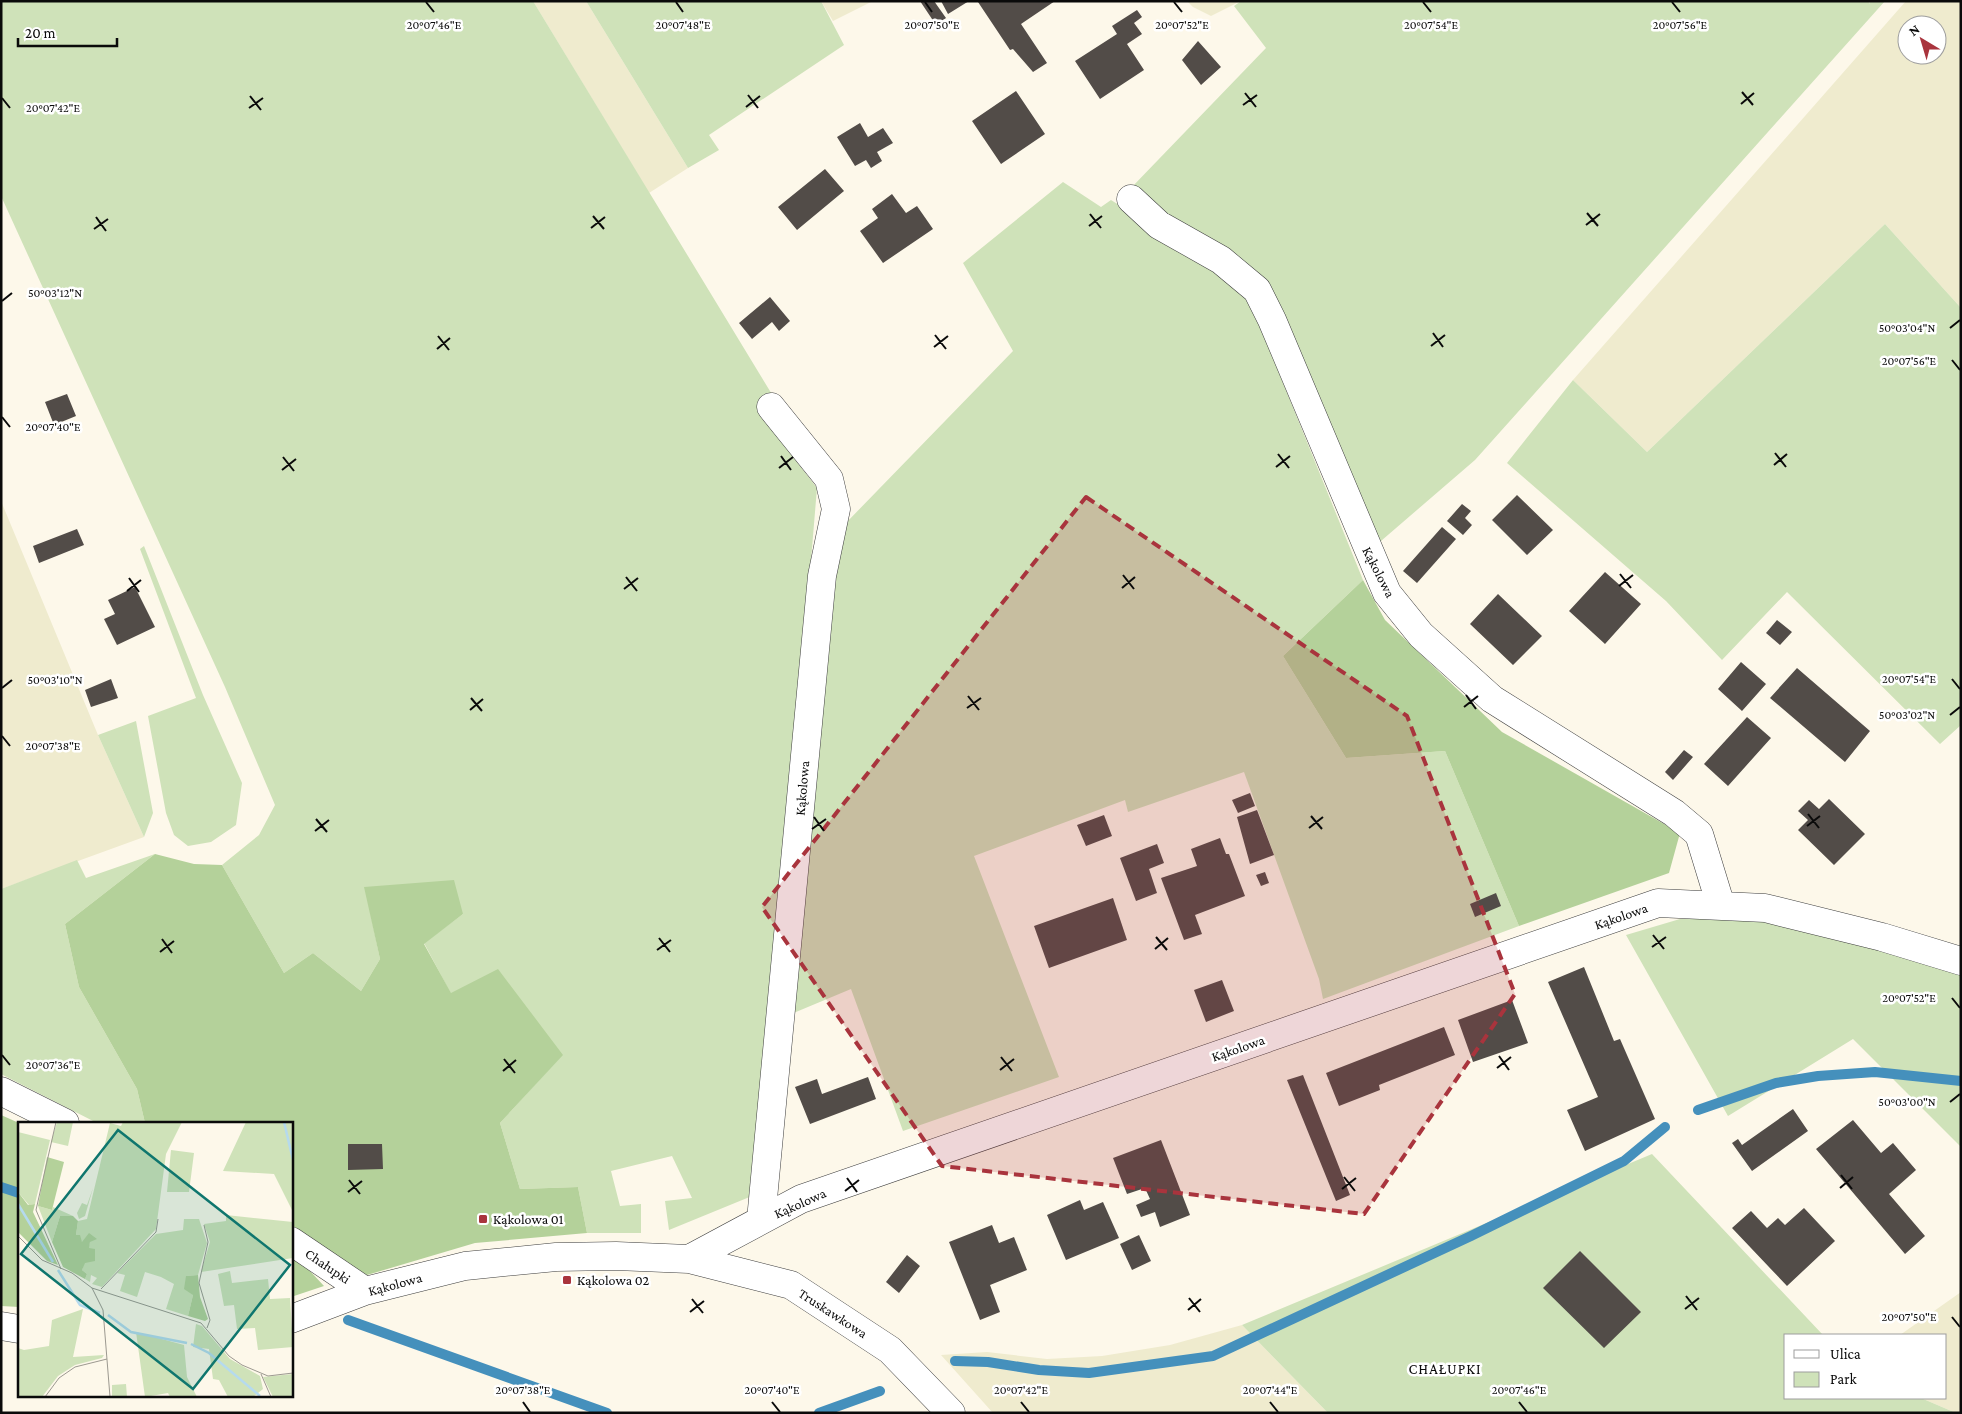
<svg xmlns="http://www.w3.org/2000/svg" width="1962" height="1414" viewBox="0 0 1962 1414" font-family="'Crimson Pro',serif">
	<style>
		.farmland { fill: #efebce; fill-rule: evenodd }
		.green { fill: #cfe2b9 }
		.forest { fill: #b4d19a }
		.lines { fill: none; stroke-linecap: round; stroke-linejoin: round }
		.stream { stroke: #4590bc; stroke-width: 10 }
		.building { fill: #524c48 }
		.street-casing { stroke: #3d3d3d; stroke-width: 29 }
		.street { stroke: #fff; stroke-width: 28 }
		.marked { fill: #a9343d; fill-opacity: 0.2; stroke: #a9343d; stroke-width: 4; stroke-dasharray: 10 6; stroke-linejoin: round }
		.ticks { fill: none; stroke: #0a0a0a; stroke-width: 2 }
		.poi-dot { fill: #a9343d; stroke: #fff; stroke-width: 2 }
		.labels { text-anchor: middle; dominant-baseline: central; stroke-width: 5; stroke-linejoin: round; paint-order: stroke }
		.street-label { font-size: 14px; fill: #0a0a0a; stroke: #fff }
		.poi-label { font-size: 14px; fill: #0a0a0a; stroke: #fff; text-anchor: start }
		.neighbourhood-label { font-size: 15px; letter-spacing: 1px; fill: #0a0a0a; stroke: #fff }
		.inset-river { fill: none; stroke: #b5daee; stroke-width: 2.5 }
		.inset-road { fill: none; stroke: #9c9990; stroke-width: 1 }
		.view { fill: #0f766e; fill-opacity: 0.15; stroke: #0f766e; stroke-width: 2.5 }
		.inset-edge { fill: none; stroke: #0a0a0a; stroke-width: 2.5 }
		.ticks-label { font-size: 12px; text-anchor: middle; fill: #0a0a0a; stroke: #fff; stroke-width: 5; stroke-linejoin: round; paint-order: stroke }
	</style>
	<rect width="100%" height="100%" fill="#fdf8ea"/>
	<path class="farmland" d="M533,1h53l102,167 -39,25z
		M821,1h52l-40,20z
		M1187,1h54l-30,15 -18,-9z
		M1906,1h55v307l-76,-84 -238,228 -74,-72zM1907,25h30v30h-30z
		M1,501l97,234 46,102 -143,52z
		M1961,1292v121h-5l-35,-15h25v-63h-46z
		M1242,1325l86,88h-335l-52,-58 46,-3 60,7 55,-3 68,-11z"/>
	<path class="green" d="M1,1h532l240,395 -16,14 60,78 -27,324 -38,384 -83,34 -4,-29 27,-3 -20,-42 -61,15 9,35 21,-2v29h-54l-9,-46 -58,2 -20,-66 62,-68 -111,-61 -27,-51 39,-29 -98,-27 15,72 -19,32 -48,-38 -29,20 -62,-108 37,-30 16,-30 -50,-118 -224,-491z
		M586,1h235l23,44 -135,90 10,15 -31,18z
		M1241,1h627l2,3 -1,-3h16l-410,459 -101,87 -105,-261 -138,-98 135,-140 -32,-42z
		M1063,182l38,25 10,-7 103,65 37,39 112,276 -80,76 63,102 99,-7 74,175 -196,73 -4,-20 -75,-207 -116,40 -3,-12 -151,56 85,221 -156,54 -52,-142 -67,28 53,-461 7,-31 169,-174 -50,-88z
		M1885,224l76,84v417l-21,19 -153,-152 -65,68 -56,-59 -159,-138 66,-83 74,72z
		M144,546l59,149 39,88 -6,42 -25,17 -23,4 -14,-11 -8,-22 -18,-97 48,-18 -56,-149z
		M136,721l17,92 -9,24 -46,-102z
		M155,854l-90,70 14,63 58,102 8,34h-48l-96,-49v-185l76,-29 9,18z
		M1735,917l64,7 162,51v172l-108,-108 -125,77 -102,-181 54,-16z
		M1652,1154l171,181h-37v63h135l35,15h-628l-86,-88z"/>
	<path class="forest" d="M1363,580l22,40 117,112 178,101 -11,40 -150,53 -74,-175 -99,7 -63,-102z
		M155,854l39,10 28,1 62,108 29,-20 48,38 19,-32 -16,-72 90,-7 9,34 -39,30 27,49 47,-24 65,86 -63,68 20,66 58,-2 9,46 -112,10 -108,32 -76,-46v-106h-146l-8,-34 -58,-102 -14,-63z
		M1,1115l18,8v184l-18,-1z
		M291,1254l5,2 28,30 -33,11z"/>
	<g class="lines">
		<path class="stream" d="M1698,1110l78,-27 42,-7 57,-4 86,9
			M1,1187l18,6
			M348,1320l259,93
			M955,1361l33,1 51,8 50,3 124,-17 258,-120 153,-75 41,-34
			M819,1413l61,-22"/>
	</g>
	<path class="building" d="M920,1h14l12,17 -10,7z
		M941,1h28l-21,13z
		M1055,1l-34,23 26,39 -14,9 -20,-23 -3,1 -32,-48z
		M1137,10l5,7 -8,6 8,11 -15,10 17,26 -44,29 -25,-38 42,-27 -5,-8z
		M1198,41l23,26 -20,18 -19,-25z
		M1016,91l29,43 -44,30 -29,-43z
		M860,123l8,14 15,-9 10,15 -16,9 5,9 -11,7 -5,-8 -11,6 -18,-29z
		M825,169l19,22 -47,39 -19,-23z
		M892,194l14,19 11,-7 16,23 -50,34 -23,-32 18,-13 -6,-9z
		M770,297l20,24 -11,10 -7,-9 -20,17 -13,-16z
		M67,394l9,22 -22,9 -9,-23z
		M1517,495l36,35 -26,25 -35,-35z
		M1462,504l9,7 -6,7 7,7 -9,10 -16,-14z
		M1442,527l14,12 -39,44 -14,-12z
		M77,529l7,16 -45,18 -6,-17z
		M1605,572l36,32 -36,40 -36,-33z
		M135,587l20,40 -38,18 -13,-26 11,-5 -7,-14z
		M1498,594l44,42 -29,29 -43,-41z
		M1777,620l15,12 -12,13 -14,-12z
		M1741,662l25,22 -24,27 -24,-22z
		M1797,668l73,63 -25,31 -75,-64z
		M111,679l7,19 -27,9 -6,-17z
		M1747,717l24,21 -43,48 -24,-22z
		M1684,750l9,7 -20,23 -8,-8z
		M1250,793l5,13 -17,7 -6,-13z
		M1829,799l36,35 -31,31 -36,-35 10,-10 -10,-9 11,-11 10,9z
		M1257,810l17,45 -24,9 -13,-47z
		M1104,815l8,21 -26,10 -9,-21z
		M1220,838l6,16h3l16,42 -50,19 7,19 -18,6 -23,-62 36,-12 -6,-17z
		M1157,844l7,19 -15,6 8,24 -21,8 -16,-43z
		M1265,872l4,11 -8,3 -5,-11z
		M1496,893l5,13 -26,11 -5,-13z
		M1113,898l14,42 -78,28 -15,-42z
		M1584,967l30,74 6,-2 35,80 -70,32 -18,-41 31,-13 -50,-115z
		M1222,980l12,31 -28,11 -12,-32z
		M1512,1000l16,43 -55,19 -15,-42z
		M1444,1027l11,28 -76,30 1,5 -41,16 -13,-33z
		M1303,1075l47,120 -14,6 -49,-121z
		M868,1077l8,22 -66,25 -15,-37 22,-8 5,15z
		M1793,1109l15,22 -56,40 -20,-28 6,-4 4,6z
		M1853,1120l28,33 12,-10 23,27 -27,24 36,42 -20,18 -89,-105z
		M1161,1140l29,75 -30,12 -5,-15 -14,5 -5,-12 14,-6 -5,-11 -18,6 -14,-36z
		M348,1144h34l1,25 -35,1z
		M1080,1200l4,10 19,-8 16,36 -53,22 -19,-45z
		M1804,1208l31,33 -48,45 -55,-58 19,-17 16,17 11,-10 7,7z
		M992,1225l7,18 15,-6 13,33 -37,15 10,27 -20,8 -31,-78z
		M1139,1235l12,26 -19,9 -12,-26z
		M1580,1251l61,61 -37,36 -61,-60z
		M907,1255l13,11 -21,27 -13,-11z"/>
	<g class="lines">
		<g class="street-casing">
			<path id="street" d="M1131,199l28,26 62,35 36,30 15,30 115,273 34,42 71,64 182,114 25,21 22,72
				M1,1091l64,32
				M761,1220l61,-644 14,-67 -7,-30 -58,-72
				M291,1241l74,50
				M689,1259l102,26 99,65 61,63
				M291,1319l74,-28 100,-25 91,-9 60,-1 73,3 112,-60 857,-296 107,5 117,29 79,24
				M1,1326l18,3"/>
		</g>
		<use href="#street" class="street"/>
	</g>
	<path class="marked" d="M1086,497l321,219 108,278 -151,220 -422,-48 -180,-259z"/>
	<path class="ticks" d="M426,2l8,10M676,2l7,10M925,2l7,10M1174,2l8,10M1423,2l8,10M1672,2l8,10M1742,92l11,13M1245,93l11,14M748,95l10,13M250,96l11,14M2,98l8,10M1741,104l13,-11M1243,105l14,-10M746,107l14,-11M249,108l14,-10M1587,213l11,13M1090,214l11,14M593,216l11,13M96,217l10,14M1586,225l14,-11M1089,226l13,-10M591,228l14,-11M94,229l14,-10M2,301l10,-8M1950,328l10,-8M1433,333l10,14M935,335l11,14M438,336l11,14M1431,346l14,-11M934,347l14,-11M437,349l13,-11M1952,360l8,10M2,417l8,10M1775,453l11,14M1278,454l11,14M781,456l10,14M283,457l11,14M1774,465l13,-11M1276,467l14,-11M779,468l14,-11M282,470l14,-11M1620,574l11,14M1123,575l11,14M626,577l11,14M129,578l10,14M1619,586l14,-11M1122,588l13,-11M624,589l14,-11M127,591l14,-11M1952,679l8,10M2,688l10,-8M1466,695l10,14M968,696l11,14M471,698l11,13M1464,707l14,-11M967,708l14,-10M470,710l13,-11M1950,715l10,-8M2,736l8,10M1808,814l11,14M1311,816l11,13M814,817l10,14M316,819l11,13M1807,826l13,-10M1309,828l14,-11M812,829l14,-10M315,831l14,-11M1653,935l11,14M1156,937l11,13M659,938l11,14M162,939l10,14M1652,947l14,-10M1155,949l13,-11M657,950l14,-10M160,952l14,-11M1952,998l8,10M2,1055l8,10M1499,1056l10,14M1001,1057l11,14M504,1059l11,14M1497,1068l14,-11M1000,1070l14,-11M503,1071l13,-11M1950,1102l10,-8M1841,1175l11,14M1344,1177l11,14M847,1178l10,14M349,1180l11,14M1840,1188l13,-11M1342,1189l14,-11M845,1191l14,-11M348,1192l14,-11M1686,1296l11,14M1189,1298l11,14M692,1299l11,14M1685,1309l14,-11M1188,1310l13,-11M690,1312l14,-11M1952,1317l8,10M523,1402l7,10M772,1402l8,10M1021,1402l8,10M1270,1402l8,10M1519,1402l8,10"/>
	<g class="poi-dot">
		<rect x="478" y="1214" width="10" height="10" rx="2.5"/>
		<rect x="562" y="1275" width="10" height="10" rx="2.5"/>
	</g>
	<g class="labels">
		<g class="street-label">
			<text transform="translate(1379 572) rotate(63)">Kąkolowa</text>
			<text transform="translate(802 788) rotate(-85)">Kąkolowa</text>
			<text transform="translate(1621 916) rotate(-19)">Kąkolowa</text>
			<text transform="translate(1238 1048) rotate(-19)">Kąkolowa</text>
			<text transform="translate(800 1203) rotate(-24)">Kąkolowa</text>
			<text transform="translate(328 1266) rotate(34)">Chałupki</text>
			<text transform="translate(395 1284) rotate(-15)">Kąkolowa</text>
			<text transform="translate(833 1313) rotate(33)">Truskawkowa</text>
		</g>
		<g class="poi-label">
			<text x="493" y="1219">Kąkolowa 01</text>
			<text x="577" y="1280">Kąkolowa 02</text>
		</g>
		<g class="neighbourhood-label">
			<text x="1445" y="1369">CHAŁUPKI</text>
		</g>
	</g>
	<g transform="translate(18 1122)">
		<rect width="275" height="275" fill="#fdf8ea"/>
		<path d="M39,0h16l-5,24 -17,-4zM105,0h59l-16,32 -10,75 -54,58 -10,-3 5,-6 -6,-3 -1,7 -5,-3 2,-5 -5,-4 8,-28h-8l-6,-7 2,-14 9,-2 23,-96 11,3zM228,0h47v90l-19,-38 -51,-3zM0,10l32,8 -15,64 -6,1 -11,-13zM153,28l23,3 -5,39h-22zM75,66l-8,28 -6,3 -2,-6 5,-10 5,2zM20,84l14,4 1,-3 20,9h-13l-8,26zM208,93l67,7v36l-92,14 9,-30 -6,-18 22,-3zM166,97h15l8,24 -9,32 -12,1 7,19 -5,21 -22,-7 8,-25 -13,-7 -16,-5 -8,25 -17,-6 5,-16 -8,-2 39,-39 27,-4zM212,149l2,12 36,-4 2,20 20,-1 3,49 -35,3 -3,-22 -18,1 -3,-24 -10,1 -6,-32zM65,187l-10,48 31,-2 -2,3 -27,7 -17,11 -16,21h-24v-49l6,2 25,-4 3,-26zM178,202l6,2 28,33 30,17 3,13 -10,8h-25l-9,-17 -6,-1 -4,-30 -16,-2zM118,210l48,13 3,32 10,20h-27l-2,-4 -23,4zM275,252v23h-20l-10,-20zM108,262l1,13h-15v-12z" fill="#cfe2b9"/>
		<path d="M29,35l17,5 -12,48 -14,-4zM0,70l10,13 7,-1 -2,8 25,53 -11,-4 -29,-29zM42,94h13l5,5 -2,14h4l2,7 7,-9 8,6 -7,3 -1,6 6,1v12l-10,2 -3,7 5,4 -2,5 -22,-12 -11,-25zM180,153l2,22 8,22 -3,2 -17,-5 5,-21 -9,-6 2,-13z" fill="#b4d19a"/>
		<path class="inset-river" d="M266,0l9,38M0,82l35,58M40,148l22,35 20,8M90,193l23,17 56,11M173,222l18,9 51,43"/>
		<path class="inset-road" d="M38,0l-20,88 25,59M186,103l4,17 -9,41 11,37 -3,8M0,114l24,24 30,13 20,15 109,35 28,33 13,9 26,11 25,-3M74,166l11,22 7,87M83,167l55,-57 2,-13M243,252l10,23M27,275l14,-19 16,-11 32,-8"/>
		<path class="view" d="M100,8l172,135 -97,124 -172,-135z"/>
		<rect width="275" height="275" class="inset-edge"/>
	</g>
	<g class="ticks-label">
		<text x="1680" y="29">20°07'56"E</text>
		<text x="434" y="29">20°07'46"E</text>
		<text x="683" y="29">20°07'48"E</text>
		<text x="932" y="29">20°07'50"E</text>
		<text x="1182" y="29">20°07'52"E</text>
		<text x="1431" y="29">20°07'54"E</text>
		<text x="53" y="112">20°07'42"E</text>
		<text x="55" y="297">50°03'12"N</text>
		<text x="1907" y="332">50°03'04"N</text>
		<text x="1909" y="365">20°07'56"E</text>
		<text x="53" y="431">20°07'40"E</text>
		<text x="1909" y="683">20°07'54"E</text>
		<text x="55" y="684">50°03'10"N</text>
		<text x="1907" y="719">50°03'02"N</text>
		<text x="53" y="750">20°07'38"E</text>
		<text x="1909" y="1002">20°07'52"E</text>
		<text x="53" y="1069">20°07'36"E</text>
		<text x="1907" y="1106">50°03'00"N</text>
		<text x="1909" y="1321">20°07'50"E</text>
		<text x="523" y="1394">20°07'38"E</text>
		<text x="772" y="1394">20°07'40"E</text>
		<text x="1021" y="1394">20°07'42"E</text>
		<text x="1270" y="1394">20°07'44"E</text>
		<text x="1519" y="1394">20°07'46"E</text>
	</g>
	<rect width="1962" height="1414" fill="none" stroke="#0a0a0a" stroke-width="5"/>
	<rect x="1784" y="1334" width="162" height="65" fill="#ffffff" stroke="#9d9d9d"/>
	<rect x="1794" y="1350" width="25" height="8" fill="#ffffff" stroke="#9d9d9d"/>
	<text x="1830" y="1359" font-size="15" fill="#0a0a0a">Ulica</text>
	<rect x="1794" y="1372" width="25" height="15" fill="#cfe2b9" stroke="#9d9d9d"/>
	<text x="1830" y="1384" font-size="15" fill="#0a0a0a">Park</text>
	<g transform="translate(1922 40) rotate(322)"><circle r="24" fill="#ffffff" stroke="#9d9d9d"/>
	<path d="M0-4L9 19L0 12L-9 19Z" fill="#a9343d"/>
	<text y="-8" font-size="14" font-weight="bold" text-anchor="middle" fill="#0a0a0a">N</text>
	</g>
	<path d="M18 38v8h99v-8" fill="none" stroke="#0a0a0a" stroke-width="2.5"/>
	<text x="25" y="38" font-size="15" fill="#0a0a0a" stroke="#ffffff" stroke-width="4" paint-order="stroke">20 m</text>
</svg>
